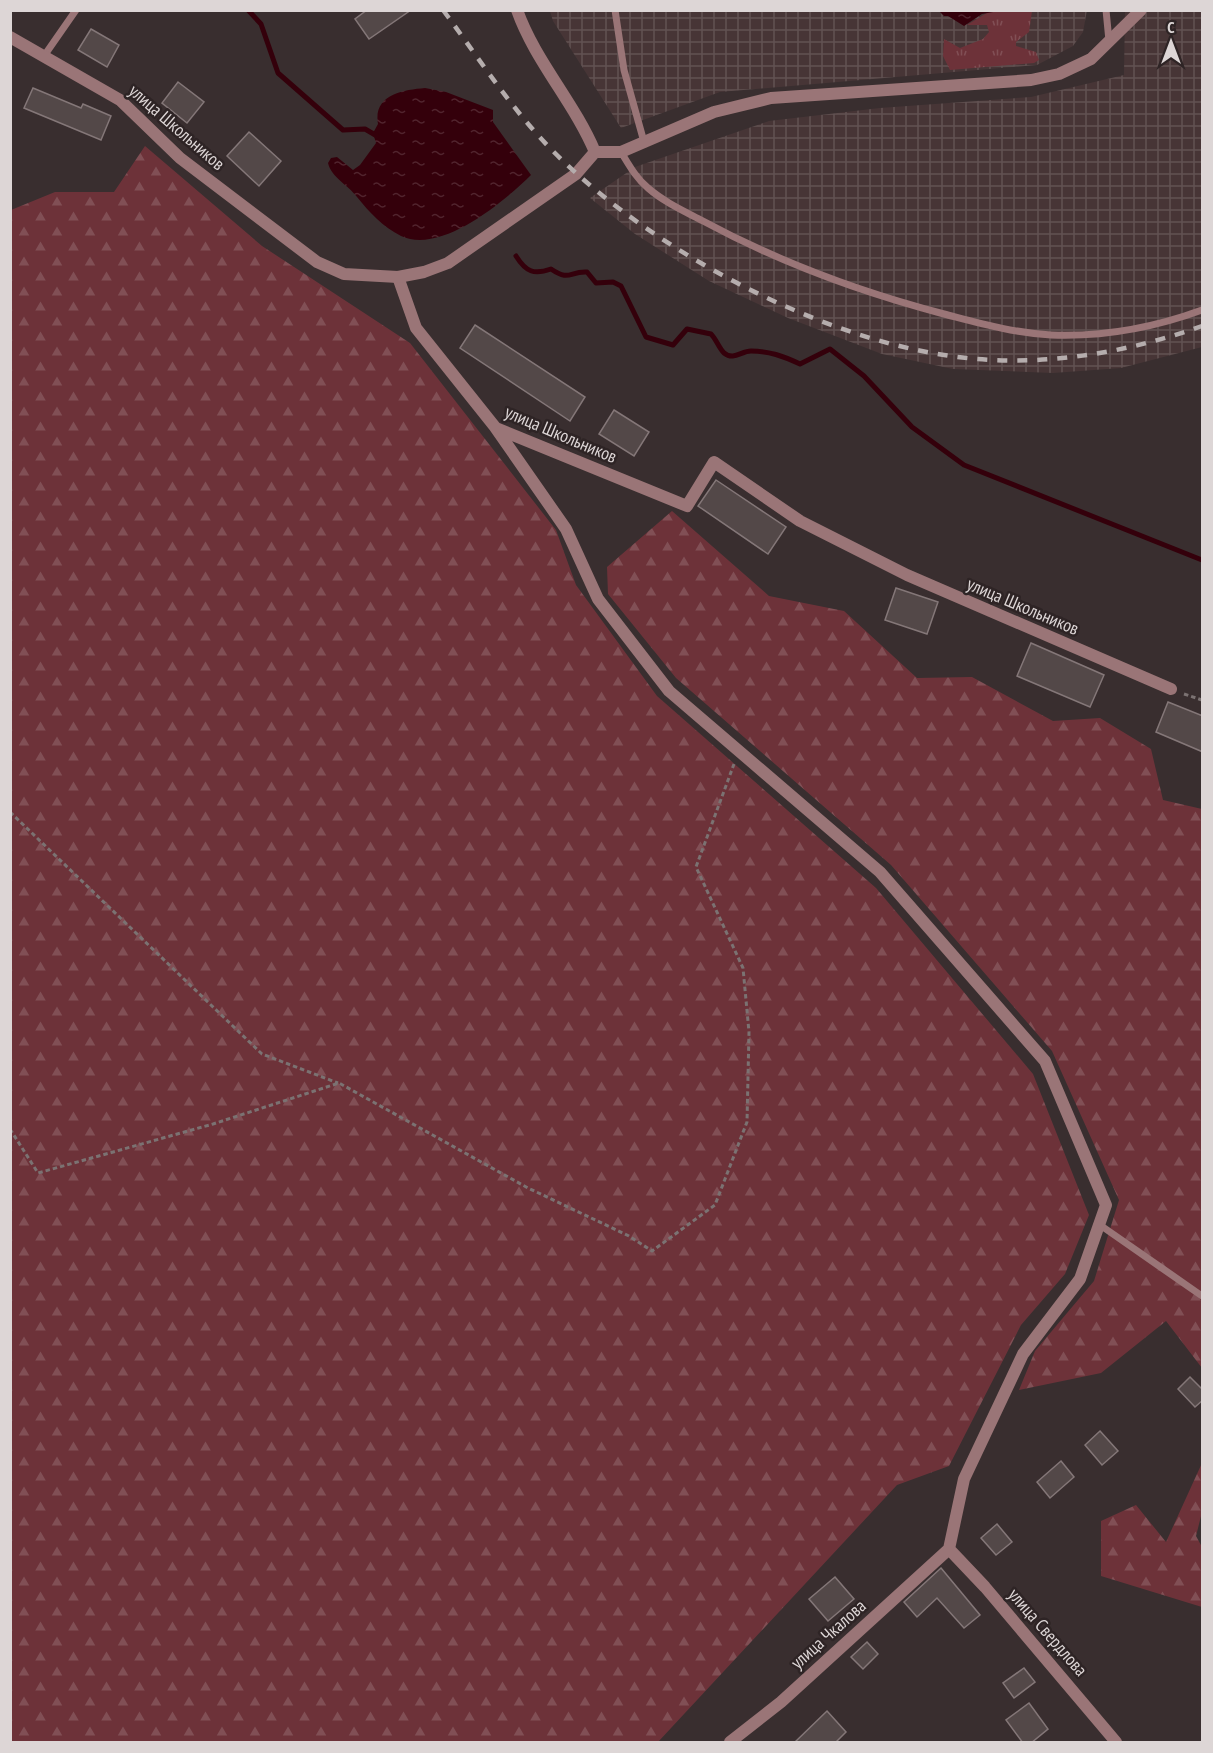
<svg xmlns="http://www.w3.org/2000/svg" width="1213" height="1753" viewBox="0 0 1213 1753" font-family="'PT Sans Narrow',sans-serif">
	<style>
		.industrial { fill: url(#industrial-grid) }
		.grass { fill: url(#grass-tufts) }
		.forest { fill: url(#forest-firs) }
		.water { fill: url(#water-ripples) }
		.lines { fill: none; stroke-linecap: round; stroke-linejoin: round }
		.stream { stroke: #34000b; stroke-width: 5 }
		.building { fill: #534848; stroke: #847778; stroke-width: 1.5 }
		.path { stroke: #7b7272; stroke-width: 3; stroke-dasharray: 4.5 3; stroke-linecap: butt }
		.service { stroke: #9a7577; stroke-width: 7 }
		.minor { stroke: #9a7577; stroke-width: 12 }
		.tertiary { stroke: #9a7577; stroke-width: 12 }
		.rail { stroke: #b5adad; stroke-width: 4.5; stroke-dasharray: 10 10; stroke-linecap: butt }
		.labels { text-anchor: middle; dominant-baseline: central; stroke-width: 5; stroke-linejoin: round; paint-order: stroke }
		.street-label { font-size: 18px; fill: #ddd6d6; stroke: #2e2425 }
	</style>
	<defs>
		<pattern id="industrial-grid" width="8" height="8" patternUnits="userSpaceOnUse" patternTransform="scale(1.5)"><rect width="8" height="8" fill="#473536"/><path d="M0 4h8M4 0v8" fill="none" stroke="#615252"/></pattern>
		<pattern id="grass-tufts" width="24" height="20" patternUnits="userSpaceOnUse" patternTransform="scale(1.5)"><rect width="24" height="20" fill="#6d3239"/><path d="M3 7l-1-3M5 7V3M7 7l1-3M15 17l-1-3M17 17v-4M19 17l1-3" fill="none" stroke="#814f55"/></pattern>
		<pattern id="forest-firs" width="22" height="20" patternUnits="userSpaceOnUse" patternTransform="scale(1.5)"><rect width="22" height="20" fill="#6d3239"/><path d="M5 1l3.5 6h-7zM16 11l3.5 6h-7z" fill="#814f55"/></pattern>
		<pattern id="water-ripples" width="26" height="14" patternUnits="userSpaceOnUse" patternTransform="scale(1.5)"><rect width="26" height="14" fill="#34000b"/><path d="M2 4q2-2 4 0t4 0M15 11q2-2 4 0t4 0" fill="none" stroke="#51242e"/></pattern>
	</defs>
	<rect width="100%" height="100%" fill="#392e2f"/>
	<path class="industrial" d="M1087,10l-4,22 -10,14 -36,19 -317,27 -99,36 -68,-107 -3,-10z
		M1125,11h77v336l-81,21 -68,5 -100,-4 -71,-15 -94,-36 -79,-37 -74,-47 -45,-36 45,-31 134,-46 111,-13 151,-11 93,-22z"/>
	<path class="grass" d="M990,11h42l-3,21 -13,10v4l20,6 3,8 -5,3 -84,7 -7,-14 1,-17 16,9 23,-9 6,-7 -2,-7h-20z"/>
	<path class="forest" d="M145,146l117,100 148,97 146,187 20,55 81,111 219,192 157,186 56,141 -24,59 -44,51 -72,141 -52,19 -239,257h-647v-1532l44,-18h59z
		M672,511l97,85 75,15 73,67 55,-1 81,44 47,-3 51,31 12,51 39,9v559l-36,-47 -65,52 -82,17 16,-39 59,-70 25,-81 -67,-149 -161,-186 -215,-187 -68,-84 -1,-27z
		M1202,1463v49l-6,24 6,11v60l-101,-31v-55l35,-16 30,37z"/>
	<path class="water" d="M939,11h60l-17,3 -18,12 -16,-10h-4z
		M425,88l21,4 47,18v12l38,53c-26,26 -90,80 -130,61 -18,-9 -32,-24 -44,-39 -9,-12 -26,-20 -29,-34l3,-5 6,-1 16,13 7,-5 16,-22 -3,-10 5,-9c-5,-29 24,-34 47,-36z"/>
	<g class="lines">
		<path class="stream" d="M248,10l13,14 17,49 65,57 22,-1 12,7
			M516,256c10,16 18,19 35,13 19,13 18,2 36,3l9,11 17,-1 8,4 25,51 27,8 14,-16 24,5c5,5 8,14 13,19 10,8 17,-2 27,-2 18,0 32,5 49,13l30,-15 34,27 48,51 52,38 238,95"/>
	</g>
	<path class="building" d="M367,10h44l-42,29 -14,-20z
		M91,29l28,16 -12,22 -29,-17z
		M178,82l26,20 -17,21 -25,-20z
		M33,88l48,20 2,-4 28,12 -10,24 -77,-32z
		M249,132l32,29 -22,25 -32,-30z
		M475,325l110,72 -15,24 -110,-73z
		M614,410l35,22 -15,24 -35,-22z
		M716,480l70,47 -18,27 -70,-48z
		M896,588l42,14 -11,32 -42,-14z
		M1031,643l73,32 -14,32 -73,-31z
		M1168,702l35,14v36l-47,-20z
		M1190,1377l13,13v10l-8,7 -17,-18z
		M1100,1431l18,20 -16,14 -17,-20z
		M1061,1461l13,16 -24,21 -13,-16z
		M997,1524l15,18 -16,13 -15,-17z
		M941,1568l39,47 -16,13 -27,-30 -20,19 -13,-15z
		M835,1577l19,22 -26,22 -19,-22z
		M867,1642l11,12 -15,15 -12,-12z
		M1024,1668l11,14 -21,16 -11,-15z
		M1029,1703l19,26 -17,14h-8l-17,-23z
		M827,1711l19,21 -11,11h-41z"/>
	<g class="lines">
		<path class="path" d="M1184,694l18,6
			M10,812l252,242 76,29
			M10,1129l28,44 175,-49 126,-41 189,105 101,48 23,15 63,-46 32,-83 2,-90 -6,-64 -47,-101 38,-103"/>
		<path class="service" d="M615,10l9,60 20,72
			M1106,10l3,31
			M44,56l32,-46
			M621,152c8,13 15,26 27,36 16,14 36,23 55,33 76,41 157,71 241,93 35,9 70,19 107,21 52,2 102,-7 151,-25
			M1100,1225l102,71"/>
		<path class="minor" d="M595,152h26l93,-40 57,-14 260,-18 28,-6 32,-15 50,-49
			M398,277l18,51 79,99 71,102 32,70 71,92 211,181 165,189 61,144 -26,74 -57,75 -59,125 -15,70
			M496,428l191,78 27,-44 86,59 107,54 264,114
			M949,1549l36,38 131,155
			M730,1742l51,-40 168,-153"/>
		<path class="tertiary" d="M10,37l110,63 60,58 137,104 27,12 54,3 26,-5 24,-9 128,-89 19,-22c-21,-50 -60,-91 -78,-142"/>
		<path class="rail" d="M443,10c38,51 72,105 118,149 95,92 252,176 383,196 86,14 177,0 258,-29"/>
	</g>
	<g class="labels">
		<g class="street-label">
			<text transform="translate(177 127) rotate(41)">улица Школьников</text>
			<text transform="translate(561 434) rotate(23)">улица Школьников</text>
			<text transform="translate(1023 606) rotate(23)">улица Школьников</text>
			<text transform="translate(1048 1632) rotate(49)">улица Свердлова</text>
			<text transform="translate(828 1634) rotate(-42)">улица Чкалова</text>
		</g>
	</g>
	<rect width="1213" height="1753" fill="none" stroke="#ddd6d6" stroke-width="24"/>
	<g transform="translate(1171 42)" stroke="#2e2425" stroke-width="4.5" paint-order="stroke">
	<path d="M0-4.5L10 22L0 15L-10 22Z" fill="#ddd6d6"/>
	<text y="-9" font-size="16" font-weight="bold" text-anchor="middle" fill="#ddd6d6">С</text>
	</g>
</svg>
